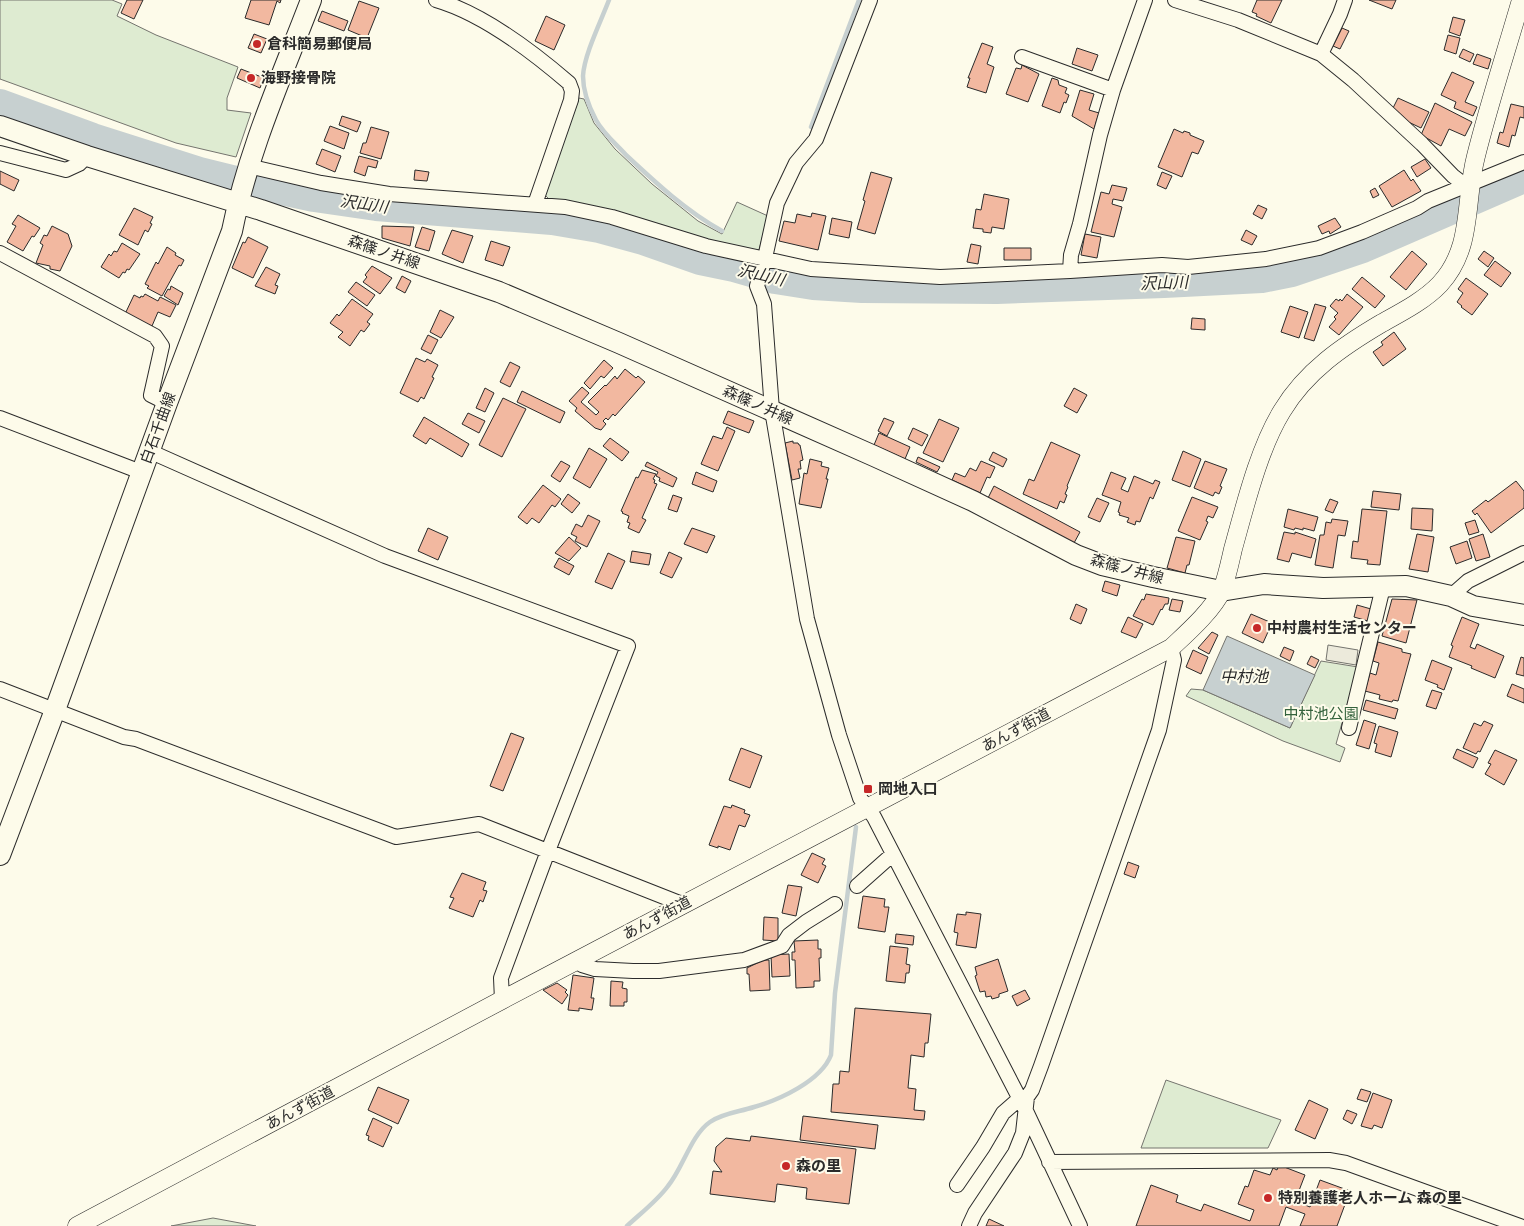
<svg xmlns="http://www.w3.org/2000/svg" width="1524" height="1226" viewBox="0 0 1524 1226" font-family="'Work Sans','Noto Sans JP',sans-serif">
	<style>
		.green { fill: #deebd1; stroke: #74746e }
		.parking { fill: #eceadb; stroke: #74746e }
		.water { fill: #c7d0d0; stroke: #74746e }
		.lines { fill: none; stroke-linecap: round; stroke-linejoin: round }
		.stream { stroke: #c7d0d0; stroke-width: 4.5 }
		.river { stroke: #c7d0d0; stroke-width: 28 }
		.building { fill: #f2b8a0; stroke: #2b2b2b }
		.minor-casing { stroke: #2b2b2b; stroke-width: 16 }
		.tertiary-casing { stroke: #2b2b2b; stroke-width: 19 }
		.secondary-casing { stroke: #2b2b2b; stroke-width: 22 }
		.minor { stroke: #fdfbea; stroke-width: 14 }
		.tertiary { stroke: #fdfbea; stroke-width: 18 }
		.secondary { stroke: #fdfbea; stroke-width: 20 }
		.poi-dot { fill: #c62828; stroke: #fdfbea; stroke-width: 2 }
		.labels { text-anchor: middle; dominant-baseline: central; stroke-width: 4; stroke-linejoin: round; paint-order: stroke }
		.poi-label { font-size: 15px; font-weight: bold; fill: #2b2b2b; stroke: #fdfbea; text-anchor: start }
		.street-label { font-size: 15px; fill: #2b2b2b; stroke: #fdfbea }
		.park-label { font-size: 15px; fill: #34623c; stroke: #fdfbea }
		.water-label { font-size: 16px; font-style: italic; fill: #2b2b2b; stroke: #fdfbea }
	</style>
	<rect width="100%" height="100%" fill="#fdfbea"/>
	<path class="green" d="M0,0h112l10,4 -5,12 39,19 82,32 -11,31v12l24,3 -15,44 -60,-14 -176,-64z
		M579,98l5,1 10,24 21,26 37,35 46,37 24,13 15,-32 31,14 -9,34h-14l-196,-51 -4,-4z
		M1321,661l37,6 -22,77 9,4 -5,14 -57,-21 -97,-45 5,-7 12,1 87,38z
		M1166,1080l115,40 -13,28h-127z
		M213,1218l43,8h-85z"/>
	<path class="parking" d="M1328,645l30,5 -2,15 -30,-5z"/>
	<path class="water" d="M1227,636l88,39 -25,53 -87,-38z"/>
	<g class="lines">
		<path class="stream" d="M609,0c-8,21 -25,55 -26,76 0,14 6,31 13,44 7,13 20,24 30,35 30,28 60,56 96,76
			M811,127l48,-127
			M627,1226c14,-13 30,-25 41,-40 15,-18 23,-51 42,-64 13,-9 29,-10 44,-15 25,-7 67,-26 77,-52l4,-62 21,-166"/>
		<path class="river" d="M0,103l93,34 107,34 72,18 42,9 62,9 176,14 47,8 44,12 57,20 34,7 41,12 38,6 49,3 135,1 167,-6 98,-5 30,-6 71,-24 161,-70"/>
	</g>
	<path class="building" d="M127,0h16l-9,19 -13,-6z
		M251,0h30l-1,3 -3,-2 -8,24 -24,-7z
		M1257,0h25l-11,23 -15,-7 1,-2 -5,-2z
		M1369,0h27l-4,9z
		M359,1l20,7 -12,30 -19,-8z
		M322,11l26,10 -4,10 -26,-10z
		M546,16l19,9 -11,25 -19,-9z
		M1453,17l12,3 -5,16 -11,-4z
		M1342,28l7,3 -9,18 -7,-3z
		M254,34l13,5 -6,14 -13,-5z
		M1448,35l12,3 -4,16 -12,-4z
		M982,43l11,4 -6,17 7,3 -8,26 -19,-6 3,-9h-2z
		M1077,48l21,7 -6,16 -20,-7z
		M1463,49l11,5 -4,8 -11,-5z
		M1477,54l14,5 -3,10 -15,-5z
		M1022,65l17,9 -11,28 -22,-8 10,-26 5,1z
		M241,69l23,9 -4,10 -23,-10z
		M1452,72l22,10 -9,20 12,5 -4,9 -19,-8 2,-6 -15,-7z
		M1052,78l6,2 1,5 8,3 -2,5 4,2 -3,8 -2,-1 -4,11 -18,-7z
		M1080,90l14,4 -5,16 10,3 -5,16 -22,-13z
		M1398,98l31,14 -8,16 -23,-11 -6,-7z
		M1435,103l37,19 -7,14 -16,-7 -8,17 -20,-11z
		M1511,104l13,3v11l-4,-1 -5,19 -3,-1 -3,12 -12,-4 3,-11 3,1z
		M342,116l19,6 -4,10 -18,-7z
		M330,126l19,7 -5,16 -20,-8z
		M371,127l18,5 -8,27 -21,-6 3,-10h3z
		M1174,129l9,4 1,-2 6,2v2l14,6 -6,13 -6,-2 -10,25 -24,-10z
		M322,149l19,7 -6,16 -19,-8z
		M359,156l19,5 -2,7 -8,-2 -3,10 -11,-4z
		M1425,159l6,9 -14,9 -6,-10z
		M415,170l14,2 -2,9 -13,-1z
		M1404,170l7,11 2,-2 8,12 -29,16 -13,-21z
		M0,171l19,9 -5,11 -14,-7z
		M871,172l21,6 -17,56 -18,-5 8,-28 -2,-1z
		M1162,172l10,4 -6,13 -9,-4z
		M1112,185l15,3 -4,13 -10,-2 -1,5 10,3 -8,30 -23,-5 10,-40 8,2z
		M1375,188l4,7 -6,3 -3,-7z
		M984,194l25,5 -5,30 -12,-2 -1,6 -8,-1v-3l-10,-1 3,-19 5,1z
		M1258,205l9,4 -5,10 -9,-5z
		M134,208l19,9 -3,6 2,1 -4,8 -3,-2 -7,15 -19,-10z
		M812,213l14,3 -8,34 -39,-9 5,-20 11,2 2,-9 14,3z
		M18,215l22,13 -6,9 -2,-1 -9,15 -16,-9 9,-16 -4,-2z
		M832,218l20,4 -3,16 -20,-4z
		M1335,218l6,9 -11,7 -1,-3 -7,3 -4,-8z
		M52,226l16,8 4,12 -12,25 -10,-2v-3l-14,-3 7,-18 -3,-2 4,-8 3,1z
		M382,226l32,1 -4,19 -28,-8z
		M422,227l13,4 -6,20 -14,-4z
		M452,230l21,6 -10,27 -21,-9z
		M1246,230l11,6 -5,9 -11,-5z
		M1085,234l16,3 -4,21 -16,-3z
		M248,237l20,10 -15,31 -21,-10 11,-26 2,1z
		M491,241l19,6 -7,19 -18,-6z
		M122,243l18,11 -11,16 -2,-1 -2,4 -2,-1 -4,6 -18,-11 8,-13 2,2 3,-5 3,1z
		M971,244l10,2 -3,18 -11,-2z
		M167,247l9,6 -1,2 9,5 -3,6 -2,-1 -17,31 -15,-8 2,-2 -4,-2 11,-22 2,2z
		M1004,248h27v12h-27z
		M1412,251l15,13 -21,26 -16,-13z
		M1484,251l10,7 -6,9 -10,-8z
		M1495,261l16,12 -10,14 -17,-12z
		M372,266l20,12 -12,16 -17,-12 4,-5 -2,-2z
		M266,267l14,7 -5,11 3,1 -3,8 -20,-8z
		M402,276l9,5 -6,12 -9,-5z
		M1362,277l23,19 -10,12 -23,-19z
		M1466,278l22,16 -16,21 -11,-8 1,-1 -5,-4 6,-9 -5,-4z
		M356,282l19,13 -8,11 -19,-14z
		M171,286l12,7 -5,12 -14,-9 4,-7 2,1z
		M145,294l13,7 2,-4 16,8 -6,12 -12,-5 -6,14 -27,-12 9,-19 6,3 1,-2 2,1z
		M1347,294l16,13 -24,28 -10,-8 7,-8 -2,-2 4,-4 -8,-7 6,-7 3,2 1,-2 2,2z
		M352,299l21,15 -6,8 3,2 -6,8 -3,-2 -11,16 -12,-9 5,-5 -13,-9 7,-9 2,2z
		M1315,304l11,3 -12,34 -10,-3z
		M1290,306l18,6 -9,26 -18,-6z
		M440,310l14,7 -13,21 -11,-6z
		M1192,318l13,1v11l-14,-1z
		M1394,332l12,17 -23,17 -10,-14 10,-7 -2,-3z
		M428,335l10,5 -7,14 -10,-5z
		M416,358l9,4 2,-3 11,6 -6,12 2,1 -10,21 -3,-2 -3,5 -18,-9z
		M604,360l9,8 -9,10 -3,-2 -11,13 -6,-6z
		M510,362l10,5 -10,20 -10,-5z
		M625,369l11,9 2,-2 7,6 -30,34 -2,-2 -5,6 -2,-2 -3,3 3,3 -5,6 -6,-2 -20,-17 2,-3 -8,-7 13,-14 7,6 -8,9 15,13 3,-3 -11,-10 17,-17 1,1 9,-10 2,3z
		M485,388l9,5 -9,19 -9,-4z
		M1074,388l13,7 -10,18 -13,-7z
		M522,391l43,21 -5,11 -43,-21z
		M503,398l23,11 -24,48 -23,-12z
		M728,411l26,10 -5,12 -26,-10z
		M468,413l17,8 -6,12 -17,-9z
		M424,417l45,27 -7,13 -32,-19 -4,6 -13,-8z
		M884,418l10,4 -7,14 -9,-5z
		M939,419l20,9 -16,34 -20,-9z
		M727,427l8,4 -17,40 -17,-7 12,-28 9,3z
		M913,428l15,7 -6,11 -14,-7z
		M879,433l31,14 -5,12 -31,-14z
		M610,438l19,14 -7,9 -19,-15z
		M793,441v2h5l1,2h1l3,15 -3,1 1,8h-3l2,9 -8,2 -7,-37z
		M1051,442l29,13 -13,31 1,1 -3,7 2,1 -3,8 -4,-2 -3,8 -34,-15 6,-15 5,2z
		M589,448l18,11 -17,29 -17,-10z
		M1183,451l18,8 -11,28 -18,-7z
		M993,452l14,7 -4,8 -14,-7z
		M918,457l22,10 -3,5 -21,-10z
		M810,459l12,3 -1,4 8,2 -3,11h2l-7,29 -22,-4 5,-31 3,1z
		M561,461l9,5 -10,16 -9,-6z
		M981,461l14,6 -5,11 -3,-1 -7,16 -28,-13 3,-7 10,4 5,-9 6,3z
		M1205,461l22,8 -7,17 2,1 -3,7 -4,-2 -2,4 -19,-8z
		M647,462l30,16 -4,9 -14,-6 1,-3 -4,-2 2,-4 -13,-6z
		M642,470l14,4 -3,5 2,1 -1,3 3,1 -15,34 4,2 -7,13 -11,-5 2,-5 -3,-1 2,-6 -7,-3 1,-1 -2,-1 15,-34 2,1z
		M696,472l21,9 -4,11 -21,-8z
		M1111,472l15,6 -5,11 7,3 6,-16 19,8 2,-4 5,2 -7,17 -3,-2 -10,25 -4,-1 -1,4 -8,-3 2,-4 -10,-3 1,-2 -2,-1 3,-10 -19,-7z
		M1516,481l8,10v17l-33,25 -14,-20 -2,2 -3,-4 14,-11 2,2z
		M543,485l18,14 -6,8 -3,-2 -13,18 -7,-5 -5,6 -9,-7z
		M994,486l86,46 -6,11 -86,-45z
		M1373,491l28,3 -2,16 -28,-3z
		M568,494l12,9 -8,10 -11,-9z
		M673,495l9,3 -5,14 -9,-3z
		M1192,497l26,10 -5,11 -5,-2 -2,5 2,1 -8,18 -22,-9z
		M1097,498l12,5 -9,19 -12,-5z
		M1330,499l8,3 -5,11 -8,-3z
		M1412,508l21,1 -1,22 -21,-2z
		M1288,509l30,8 -4,14 -11,-3v2l-8,-2 -1,2 -10,-3z
		M1362,509l25,2 -7,54 -13,-1 1,-4 -17,-2 2,-17 5,1z
		M588,515l12,6 -13,26 -12,-6 2,-4 -6,-3 5,-10 6,3z
		M1332,519l16,2 -3,15 -7,-1 -5,33 -18,-3 5,-30h4l2,-13 5,1z
		M1475,520l4,12 -10,3 -4,-12z
		M428,528l20,9 -10,23 -20,-9z
		M692,528l23,8 -8,17 -23,-9z
		M1284,532l11,2v-2l21,7 -5,19 -19,-5 -3,9 -12,-3z
		M1417,534l17,3 -6,35 -19,-3z
		M1483,534l7,23 -14,4 -7,-22z
		M569,537l12,11 -12,13 -14,-8z
		M1176,537l19,4 -6,24h-2l-2,8 -18,-5z
		M1467,541l5,17 -16,6 -6,-17z
		M632,551l19,3 -2,11 -19,-3z
		M669,552l13,6 -10,20 -12,-5z
		M608,553l17,8 -13,28 -17,-7z
		M559,558l15,8 -5,9 -15,-8z
		M1105,581l15,4 -3,11 -15,-5z
		M1146,594l23,4 -1,6h-3l-3,6 -1,-1 -8,16 -20,-9 9,-17 2,1z
		M1172,599l11,2 -3,11 -11,-2z
		M1392,599l25,1 -11,43 -24,-7z
		M1076,604l11,5 -6,15 -11,-5z
		M1357,605l14,4 -3,12 -14,-4z
		M1251,614l21,9 -9,20 -21,-10z
		M1128,617l15,7 -7,14 -15,-6z
		M1462,617l17,7 -9,23 5,2 2,-5 27,12 -9,22 -24,-10 1,-2 -23,-9 4,-11 -2,-1z
		M1212,632l6,3 -9,19 -11,-6z
		M1378,642l24,7v3l9,2 -13,47 -5,-1 -1,2 -13,-3 1,-4 -15,-4 5,-18 6,2 3,-12 -6,-2z
		M1284,647l10,4 -4,10 -10,-5z
		M1193,650l15,7 -7,17 -15,-7z
		M1311,656l8,4 -4,8 -8,-4z
		M1521,657l3,1v18l-8,-2z
		M1432,660l20,8 -8,22 -7,-3 1,-2 -13,-5z
		M1512,684l12,5v14l-17,-7z
		M1432,690l10,3 -6,16 -10,-3z
		M1366,700l32,9 -3,10 -32,-9z
		M1364,720l12,4 -7,25 -13,-4z
		M1484,721l9,4 -13,27 -2,-1 -2,3 -13,-6 11,-25 7,3z
		M1379,726l19,6 -7,25 -16,-5 2,-8 -3,-1z
		M511,733l13,5 -21,53 -13,-5z
		M741,748l21,8 -12,32 -21,-8z
		M1457,749l21,9 -5,10 -20,-10z
		M1495,750l22,10 -13,25 -19,-11 6,-10 -3,-1z
		M732,805l13,5 -1,3 6,2 -5,12 -6,-2 -9,25 -12,-4v2l-9,-3 15,-39 7,2z
		M812,853l13,6 -3,5 4,2 -8,17 -17,-8z
		M1128,862l11,4 -4,12 -11,-4z
		M462,873l24,9 -3,8 4,1 -4,11 -3,-2 -7,17 -24,-9 5,-10 -4,-1z
		M788,885l14,2 -6,29 -14,-3z
		M863,896l22,3 -1,8h5l-4,25 -27,-4z
		M966,912l15,2 -5,34 -20,-3 2,-12 -4,-1 3,-18 9,1z
		M764,917l14,1v23l-15,-1z
		M896,934l18,2 -1,9 -18,-2z
		M818,940v9h3v9h-2l1,23h-6v6l-18,1 -1,-28h-3v-8h3l-1,-11z
		M890,946l18,2 -2,16 4,1 -1,8h-3l-1,10 -19,-2z
		M789,954l1,22 -18,1 -1,-22z
		M998,959l10,32 -9,3v3l-7,2 -1,-3 -5,1 -1,-6 -5,1 -5,-16 2,-1 -2,-8z
		M763,960h6l1,30 -20,1 -1,-17h-2v-6z
		M573,975l21,3 -3,20h3l-2,12 -13,-2v3l-11,-1z
		M611,981l12,1 -1,6 5,1v13h-3v4h-14z
		M557,983l10,7 -2,2 3,3 -6,9 -19,-14z
		M1025,990l5,9 -13,7 -5,-10z
		M855,1008l76,6 -3,29h-3l-1,14 -13,-2 -3,33 8,1 -2,21 11,1 -1,9 -93,-8 2,-28h6l1,-13 9,1z
		M378,1087l31,13 -11,24 -30,-14z
		M1361,1089l10,3 -4,10 -10,-3z
		M1373,1093l19,7 -10,28 -8,-3 -2,4 -11,-3z
		M1309,1100l19,9 -13,30 -20,-9z
		M1347,1110l10,4 -5,10 -9,-5z
		M803,1116l75,9 -3,24 -75,-9z
		M373,1118l19,9 -9,20 -15,-7 1,-4 -3,-1z
		M751,1136l105,13 -7,55 -43,-5 1,-11 -30,-4 -2,18 -65,-8 3,-23 9,1 -8,-11 2,-14 10,-9 24,3z
		M1279,1165l26,10 -10,26 15,6 10,-27 30,11 -13,35h-37l5,-12 -19,-7 -7,19h-143l15,-41 27,10 -2,7 25,9 3,-7 46,17 4,-11 -16,-6 7,-18 3,1 6,-17 16,5 3,-7 4,2z
		M989,1219l15,7h-18z"/>
	<g class="lines">
		<g class="minor-casing">
			<path id="minor" d="M436,0c45,13 97,52 133,83l3,8 -1,9 -36,104
				M870,0l-54,139 -20,24 -19,40 -12,55 -8,28 7,18 8,106 35,209 32,116 21,63 14,19 152,294 54,115
				M1175,0l63,20 83,34 32,26 69,64 31,32 13,10
				M1321,54l19,-40 5,-14
				M1022,57l91,33
				M0,153l66,17 13,-6 8,-8
				M248,166l73,17 68,11 176,13 47,10 94,29 105,23 129,8 130,-6 92,-6 26,2 78,-8 53,-11 43,-16 55,-24 11,-7 96,-39
				M0,253l155,83 7,10 -11,49 16,8
				M1070,271l1,-16 9,-31 20,-89 13,-45 32,-90
				M0,418l141,54
				M149,451l236,105 243,90 -80,205 -47,127 1,22
				M1451,596l17,-15 56,-28
				M0,689l124,48 12,2 260,98 83,-13 203,80
				M1349,728l34,-141
				M857,886l36,-32
				M577,961l5,4 13,4 38,2h26l85,-11 38,-14 7,-11 17,-13 29,-18
				M1049,1162l280,-2 17,3 174,63
				M957,1185l26,-38 20,-34 16,-14
				M969,1226l6,-13 40,-60 8,-20 4,-36 5,-7 9,-24 118,-336 15,-70 -3,-12"/>
		</g>
		<g class="tertiary-casing">
			<path id="tertiary" d="M77,1226l425,-226 669,-352c16,-15 42,-38 51,-58 5,-13 8,-28 11,-41 12,-43 26,-101 49,-138 24,-40 61,-65 100,-88 20,-11 43,-23 58,-39 34,-37 24,-83 36,-128 13,-52 30,-104 45,-156"/>
		</g>
		<g class="secondary-casing">
			<path id="secondary" d="M0,126l87,30 174,54 238,82 120,51 255,113 99,45 103,54 26,10 51,12 68,14 43,-7 59,4 83,-2 45,10 22,10 51,9
				M0,855l55,-145 112,-307 65,-172c16,-80 50,-155 79,-231"/>
		</g>
		<use href="#minor" class="minor"/>
		<use href="#tertiary" class="tertiary"/>
		<use href="#secondary" class="secondary"/>
	</g>
	<g class="poi-dot">
		<circle cx="257" cy="44" r="5"/>
		<circle cx="251" cy="78" r="5"/>
		<circle cx="1257" cy="628" r="5"/>
		<rect x="863" y="784" width="10" height="10" rx="2.5"/>
		<circle cx="786" cy="1166" r="5"/>
		<circle cx="1268" cy="1198" r="5"/>
	</g>
	<g class="labels">
		<g class="poi-label">
			<text x="267" y="44">倉科簡易郵便局</text>
			<text x="261" y="78">海野接骨院</text>
			<text x="1267" y="628">中村農村生活センター</text>
			<text x="878" y="789">岡地入口</text>
			<text x="796" y="1166">森の里</text>
			<text x="1278" y="1198">特別養護老人ホーム 森の里</text>
		</g>
		<g class="street-label">
			<text transform="translate(384 252) rotate(19)">森篠ノ井線</text>
			<text transform="translate(758 405) rotate(24)">森篠ノ井線</text>
			<text transform="translate(158 428) rotate(-70)">白石千曲線</text>
			<text transform="translate(1127 569) rotate(15)">森篠ノ井線</text>
			<text transform="translate(1016 730) rotate(-28)">あんず街道</text>
			<text transform="translate(657 918) rotate(-28)">あんず街道</text>
			<text transform="translate(300 1108) rotate(-28)">あんず街道</text>
		</g>
		<g class="park-label">
			<text x="1321" y="714">中村池公園</text>
		</g>
		<g class="water-label">
			<text transform="translate(364 204) rotate(8)">沢山川</text>
			<text transform="translate(761 275) rotate(13)">沢山川</text>
			<text transform="translate(1164 283) rotate(-2)">沢山川</text>
			<text x="1244" y="676">中村池</text>
		</g>
	</g>
</svg>
